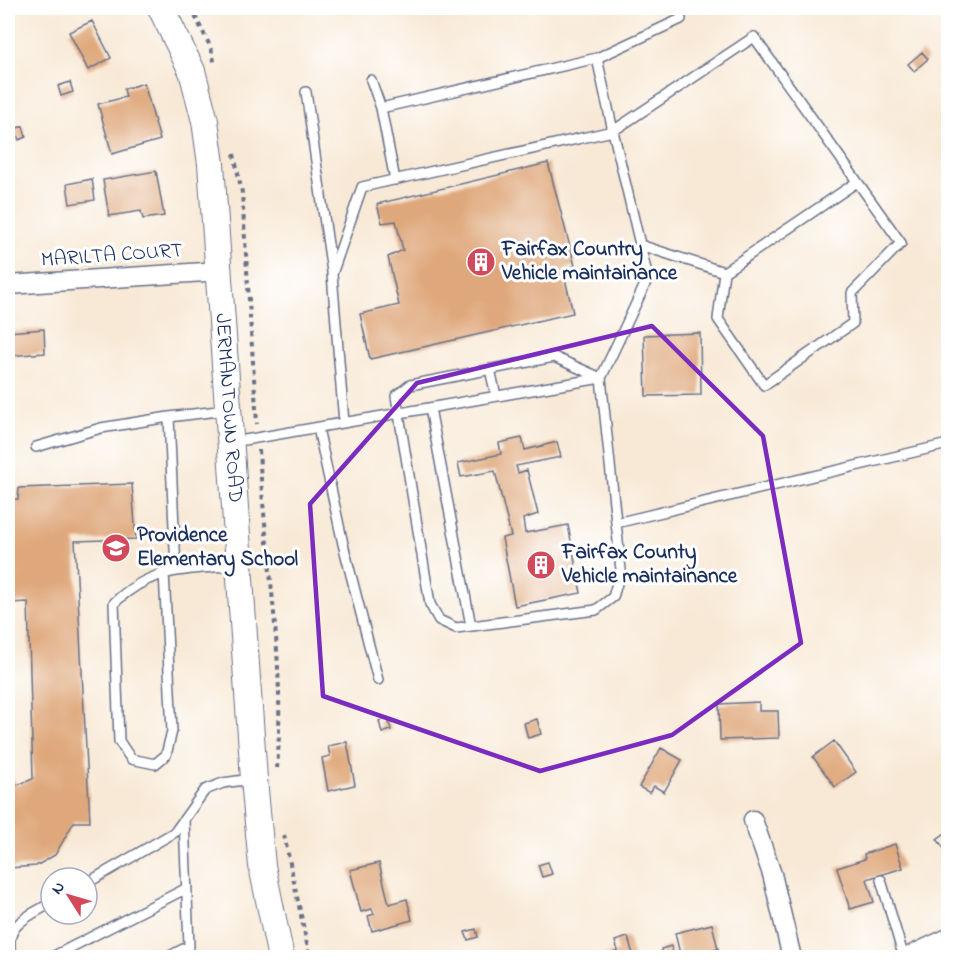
<svg xmlns="http://www.w3.org/2000/svg" width="956" height="965" viewBox="0 0 956 965" font-family="'Indie Flower',sans-serif">
	<style>
		.building { fill: #dfa87b }
		.lines { fill: none; stroke-linecap: round; stroke-linejoin: round }
		.lane-casing { stroke: #687088; stroke-width: 12 }
		.street-casing { stroke: #687088; stroke-width: 21 }
		.secondary-casing { stroke: #687088; stroke-width: 28 }
		.path { stroke: #687088; stroke-width: 4; stroke-dasharray: 4.5 4.5; stroke-linecap: butt }
		.lane { stroke: #fff; stroke-width: 9 }
		.street { stroke: #fff; stroke-width: 18 }
		.secondary { stroke: #fff; stroke-width: 26 }
		.marked { fill: none; stroke: #7b2cbf; stroke-width: 4.5; stroke-linejoin: round }
		.labels { text-anchor: middle; dominant-baseline: central; stroke-width: 6; stroke-linejoin: round; paint-order: stroke }
		.poi-label { font-size: 21px; font-weight: bold; fill: #1b2f5e; stroke: #fff; text-anchor: start }
		.street-label { font-size: 21px; fill: #1b2f5e; stroke: #fff }
	</style>
	<rect width="100%" height="100%" fill="#fff"/>
	<filter id="ink" filterUnits="userSpaceOnUse"><feTurbulence type="fractalNoise" baseFrequency=".0167" numOctaves="2"/><feDisplacementMap in="SourceGraphic" scale="12" xChannelSelector="R" yChannelSelector="G"/><feConvolveMatrix kernelMatrix="1 2 1 2 8 2 1 2 1" color-interpolation-filters="sRGB"/></filter>
	<filter id="wash" filterUnits="userSpaceOnUse"><feTurbulence type="fractalNoise" baseFrequency=".008" numOctaves="4" result="noise"/><feDisplacementMap in="SourceGraphic" scale="24" xChannelSelector="R" yChannelSelector="G"/><feGaussianBlur stdDeviation="1.35" result="paint"/><feColorMatrix in="noise" values="0 0 0 0 0 0 0 0 0 0 0 0 0 0 0 0 0 1.4 0 .05"/><feComposite in="paint" operator="in"/></filter>
	<g filter="url(#wash)">
		<rect width="100%" height="100%" fill="#f8e9d6"/>
		<g id="blocks">
			<path class="building" d="M92,21l19,37 -23,12 -19,-38z
				M922,52l6,7 -14,12 -6,-7z
				M70,82l3,10 -12,4 -3,-10z
				M144,83l16,57 -48,14 -14,-50 28,-7 -2,-8z
				M23,126l3,11 -7,3 -4,-11z
				M548,163l27,103 -12,4 10,43 -203,46 -10,-45 39,-9 -11,-48 15,-7 -7,-29 -14,2 -5,-19z
				M156,171l8,45 -21,3 -2,-8 -32,5 -6,-36z
				M92,179l3,21 -25,4 -3,-20z
				M11,180l3,40h-6v-39z
				M44,329l1,24 -37,3v-24z
				M700,333l1,62 -55,1 -2,-61z
				M522,438l3,12 32,-8 4,15 -45,9 2,7 9,-3 11,44 -15,5 2,14 43,-8 13,68 -66,13 -13,-68 9,-2 -16,-65 -34,6 -3,-14 43,-9 -2,-11z
				M132,484l4,55 -61,2 15,281h-16l-19,33 -19,11 -28,2v-96l9,13 16,-6 -5,-177 -20,1v-104h10l1,-11z
				M759,702v9h19l1,27 -59,2 -1,-36z
				M388,718l3,12 -9,3 -3,-12z
				M537,719l4,15 -13,4 -4,-15z
				M834,741l22,31 -21,15 -22,-30z
				M347,742l8,43 -27,6 -6,-33 8,-2 -2,-10z
				M661,748l21,12 -18,32 -10,-6 -4,7 -11,-6z
				M948,831v23l-11,-15z
				M895,844l8,24 -36,11 7,23 -24,7 -13,-41 28,-9 -1,-5z
				M548,862l4,12 -10,3 -4,-12z
				M379,863l10,41 18,-5 5,21 -40,11 -4,-15 6,-2 -2,-5 -11,3 -11,-42z
				M712,924l6,25 -37,9 -6,-25z
				M476,929l2,8 -10,3 -3,-8z
				M628,937l6,21h-38l22,-7 -3,-10z
				M671,946l3,12h-11l-2,-9z"/>
		</g>
	</g>
	<g filter="url(#ink)">
		<use href="#blocks" fill-opacity="0" stroke="#687088" stroke-width="1.5"/>
		<g class="lines">
			<g class="lane-casing">
				<path id="lane" d="M597,58l84,-39
					M371,80l10,28
					M306,92l26,180
					M395,180l-14,-72 216,-50 16,73 141,-94c49,68 98,137 147,206l-49,50 1,30 -89,62 -46,-66 6,-47 133,-90
					M640,245l84,27
					M554,357l47,21 20,192 -8,27 -17,13 -140,18 -17,-8 -9,-16 -34,-208 14,-11z
					M490,369l6,27
					M430,408l41,218
					M169,417l57,-7
					M318,428l25,116 35,136
					M233,442l368,-64 47,-100 -35,-147 -251,56 -30,87 12,149
					M36,447l65,-19 68,-11 7,154
					M616,523l332,-79
					M164,572l8,159 -6,24 -11,9 -24,-5 -12,-18 -5,-138c38,-37 73,-33 123,-38
					M881,880l23,78
					M87,883l88,-51 30,-42 18,-7 28,-4
					M12,958c-10,-33 15,-41 39,-55
					M50,958l137,-70
					M166,958l23,-12 -5,-126"/>
			</g>
			<g class="street-casing">
				<path id="street" d="M8,285l212,-14
					M753,820l19,54 20,84
					M905,958l43,-20"/>
			</g>
			<g class="secondary-casing">
				<g id="secondary">
					<path id="s1" d="M161,8l31,63 13,50 6,43 43,615 8,87 19,92"/>
				</g>
			</g>
			<path class="path" d="M191,8l20,40 4,17
				M234,154l8,39 15,231
				M259,450c6,105 27,213 18,318
				M284,835l26,123"/>
			<use href="#lane" class="lane"/>
			<use href="#street" class="street"/>
			<use href="#secondary" class="secondary"/>
		</g>
	</g>
	<path class="marked" d="M652,326l111,110 38,207 -129,92 -132,36 -217,-75 -13,-192 107,-121z"/>
	<defs>
		<g id="building-disc" transform="scale(1.5)"><circle r="9.5" fill="#d1495b" stroke="#fff"/><path d="M-4-6H4V6H1V3H-1V6H-4ZM-2.5-4.3h1.7v1.8h-1.7ZM.8-4.3h1.7v1.8H.8ZM-2.5-1h1.7V.8h-1.7ZM.8-1h1.7V.8H.8Z" fill="#fff"/></g>
		<g id="school-disc" transform="scale(1.5)"><circle r="9.5" fill="#d1495b" stroke="#fff"/><path d="M0-5L7-2L0 1L-7-2ZM-4 1L0 2.5L4 1V4Q0 6-4 4Z" fill="#fff"/></g>
	</defs>
	<g fill-rule="evenodd">
		<use href="#building-disc" x="481" y="262"/>
		<use href="#school-disc" x="116" y="548"/>
		<use href="#building-disc" x="541" y="565"/>
	</g>
	<g class="labels">
		<g class="poi-label">
			<text x="502" y="250">Fairfax Country<tspan x="502" dy="24">Vehicle maintainance</tspan></text>
			<text x="137" y="536">Providence<tspan x="137" dy="24">Elementary School</tspan></text>
			<text x="562" y="553">Fairfax County<tspan x="562" dy="24">Vehicle maintainance</tspan></text>
		</g>
		<g class="street-label">
			<text transform="translate(112 256) rotate(-4)">MARILTA COURT</text>
			<text stroke="none"><textPath href="#s1" startOffset="410">JERMANTOWN ROAD</textPath></text>
		</g>
	</g>
	<rect width="956" height="965" fill="none" stroke="#fff" stroke-width="30"/>
	<g transform="translate(69 896) rotate(307)"><circle r="28" fill="#ffffff" stroke="#a4acbf" stroke-width="1.5"/>
	<path d="M0-4.5L10 22L0 15L-10 22Z" fill="#d1495b"/>
	<text y="-9" font-size="16" font-weight="bold" text-anchor="middle" fill="#1b2f5e">N</text>
	</g>
</svg>
